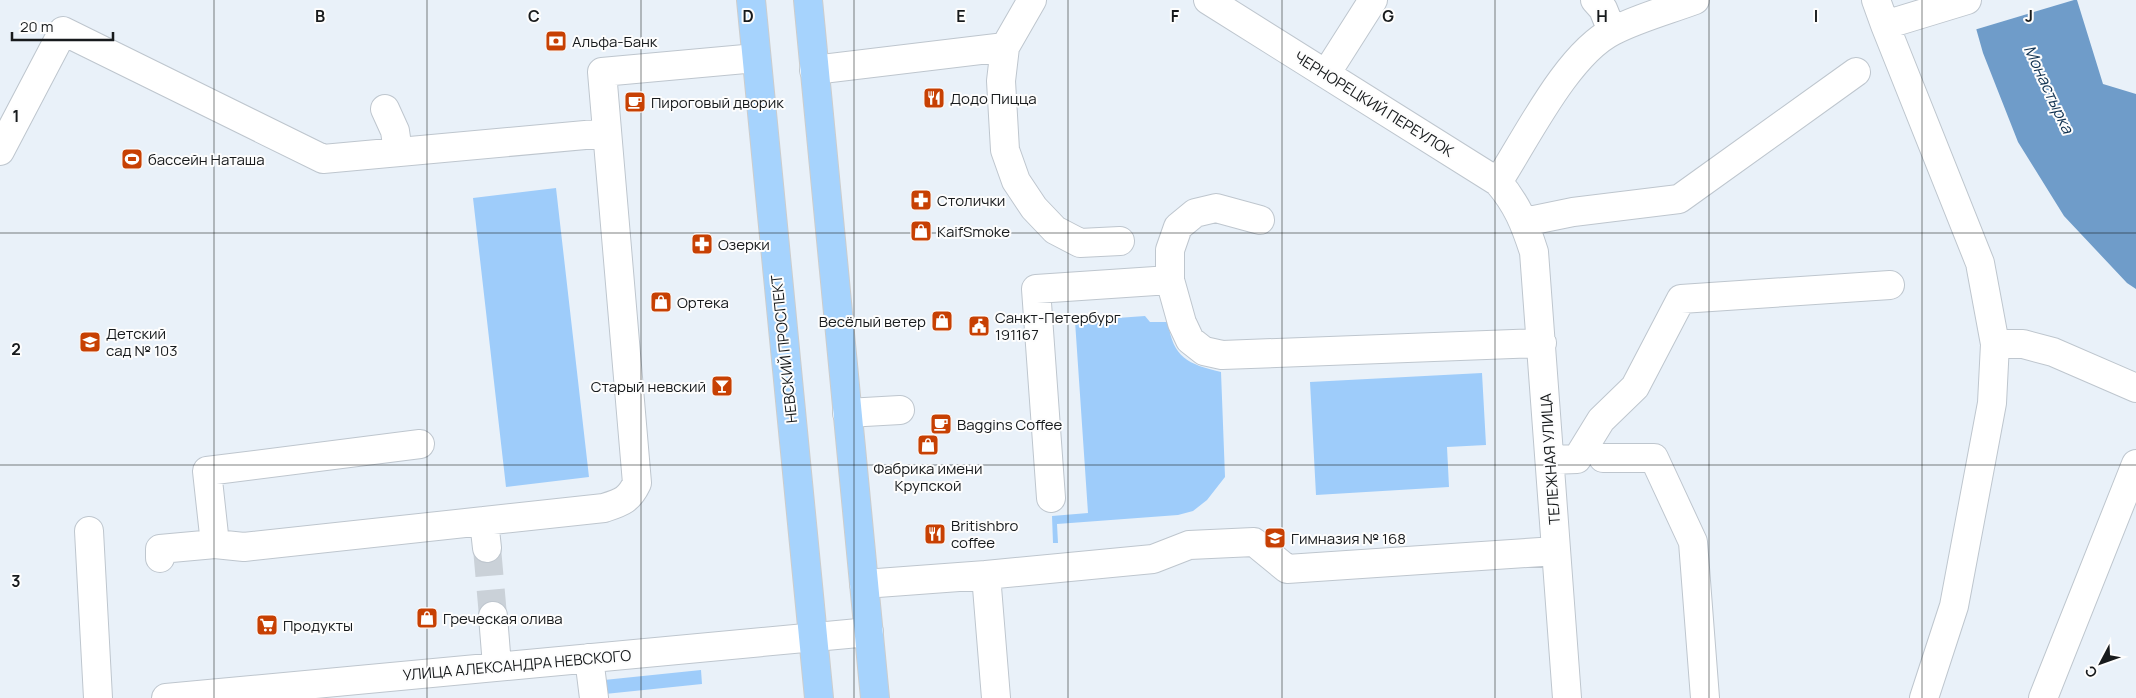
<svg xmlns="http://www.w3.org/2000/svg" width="2136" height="698" viewBox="0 0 2136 698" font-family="Manrope,sans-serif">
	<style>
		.green { fill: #9eccfa }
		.water { fill: #6f9cc9 }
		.pier { fill: #e9f1f9 }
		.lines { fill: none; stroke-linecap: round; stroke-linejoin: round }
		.minor-tunnel { stroke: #cad1d8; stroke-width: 28; stroke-dasharray: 28 14; stroke-linecap: butt }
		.minor-casing { stroke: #bec6ce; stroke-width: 30 }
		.major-casing { stroke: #cccdcd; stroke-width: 30 }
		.minor { stroke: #fff; stroke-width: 28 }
		.major { stroke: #a6d3fd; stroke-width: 28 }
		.grid { fill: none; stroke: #171a1c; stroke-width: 1; stroke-opacity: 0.55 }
		.labels { text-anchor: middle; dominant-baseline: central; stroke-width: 4; stroke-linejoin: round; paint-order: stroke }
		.poi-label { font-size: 15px; fill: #171a1c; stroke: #fdfdfd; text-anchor: start }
		.street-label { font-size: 15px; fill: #171a1c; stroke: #fdfdfd }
		.water-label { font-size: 16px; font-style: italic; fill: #103251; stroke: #fdfdfd }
		.grid-label { font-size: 16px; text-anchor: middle; font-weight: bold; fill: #171a1c; stroke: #fdfdfd; stroke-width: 4; stroke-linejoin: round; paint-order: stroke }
	</style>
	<rect width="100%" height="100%" fill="#e9f1f9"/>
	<path class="green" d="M556,188l33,289 -83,10 -33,-289z
		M1145,316l5,6h18c5,36 20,42 53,50l4,105 -18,23 -14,11 -15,4 -121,9 1,19h-5l-1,-27 36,-3 -13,-192z
		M1482,373l4,72 -39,2 2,40 -133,8 -6,-113z
		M701,670l1,14 -97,10 -1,-14z"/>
	<path class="water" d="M1968,0h109l26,84 33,10v195l-9,-6 -63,-67 -46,-74 -35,-89z"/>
	<path class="pier" d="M1965,0h109l-100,30z"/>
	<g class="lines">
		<path class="minor-tunnel" d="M487,548l6,68"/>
		<g class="minor-casing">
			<path id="minor" d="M1032,0l-27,47 -4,34 4,69 11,31 18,27 21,22 25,13 40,-2
				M1208,0l290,182c19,22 27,42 36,70l33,446
				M1595,0l8,9 9,22
				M1876,0l9,25
				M814,70l191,-23
				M1326,74l47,-74
				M385,109l10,22 3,21
				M0,151l63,-120 260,128 284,-26
				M1498,182c28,-43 69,-128 115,-151 25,-13 55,-21 82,-31
				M1260,220l-44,-12 -21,5 -17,14 -8,23v30l12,43 8,17 14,11 18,4 320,-12
				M1524,222l49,-10 106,-13 177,-127
				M1995,344h28l30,8 83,36
				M847,413l53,-3
				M420,444l-213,27 8,73 29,3 360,-39c18,-6 25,-8 33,-25l-35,-411 154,-14
				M1603,458h51l39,84 12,156
				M1550,460l27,-1 24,-39 34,-33 46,-88 209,-14
				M1051,498l-15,-209 134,-9
				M484,521l3,27
				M89,531l9,167
				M160,558v-9l55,-5
				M864,584l122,-9
				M493,616l4,50
				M589,658l5,40
				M166,698l703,-66
				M996,698l-10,-123 167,-16 36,-14 65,-3 33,27 269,-18
				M1924,698l30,-92 38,-203 3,-59 -15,-81 -95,-238 82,-25
				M2043,698l93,-234"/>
		</g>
		<g class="major-casing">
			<path id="major" d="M751,0l68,698
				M808,0l67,698"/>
		</g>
		<use href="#minor" class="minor"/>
		<use href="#major" class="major"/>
	</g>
	<path class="grid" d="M214,0v698M427,0v698M641,0v698M854,0v698M1068,0v698M1282,0v698M1495,0v698M1709,0v698M1922,0v698M0,233h2136M0,465h2136"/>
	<defs>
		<g id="bank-square" transform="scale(1.125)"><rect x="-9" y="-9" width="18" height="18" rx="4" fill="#c74003" stroke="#fdfdfd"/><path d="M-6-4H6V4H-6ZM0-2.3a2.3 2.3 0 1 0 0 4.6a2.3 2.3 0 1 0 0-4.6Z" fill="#fff"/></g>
		<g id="restaurant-square" transform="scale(1.125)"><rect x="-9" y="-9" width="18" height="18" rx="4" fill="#c74003" stroke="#fdfdfd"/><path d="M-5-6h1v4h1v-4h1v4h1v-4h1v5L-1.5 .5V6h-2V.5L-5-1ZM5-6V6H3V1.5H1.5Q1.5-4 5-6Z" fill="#fff"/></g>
		<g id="cafe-square" transform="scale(1.125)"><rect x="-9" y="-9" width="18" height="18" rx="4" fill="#c74003" stroke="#fdfdfd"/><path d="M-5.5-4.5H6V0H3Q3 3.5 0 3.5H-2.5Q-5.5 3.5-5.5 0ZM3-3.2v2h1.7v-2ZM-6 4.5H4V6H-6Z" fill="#fff"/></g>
		<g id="stadium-square" transform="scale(1.125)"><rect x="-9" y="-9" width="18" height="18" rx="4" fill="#c74003" stroke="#fdfdfd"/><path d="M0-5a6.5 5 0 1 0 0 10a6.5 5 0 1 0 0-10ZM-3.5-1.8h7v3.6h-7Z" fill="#fff"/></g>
		<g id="pharmacy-square" transform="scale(1.125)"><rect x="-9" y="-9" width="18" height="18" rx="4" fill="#c74003" stroke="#fdfdfd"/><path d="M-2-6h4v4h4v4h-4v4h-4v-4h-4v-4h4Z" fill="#fff"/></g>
		<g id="shop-square" transform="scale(1.125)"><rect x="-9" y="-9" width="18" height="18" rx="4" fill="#c74003" stroke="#fdfdfd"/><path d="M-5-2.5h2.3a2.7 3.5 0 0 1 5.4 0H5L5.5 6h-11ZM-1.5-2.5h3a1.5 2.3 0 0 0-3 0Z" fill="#fff"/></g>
		<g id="civic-square" transform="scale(1.125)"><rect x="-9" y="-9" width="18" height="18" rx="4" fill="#c74003" stroke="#fdfdfd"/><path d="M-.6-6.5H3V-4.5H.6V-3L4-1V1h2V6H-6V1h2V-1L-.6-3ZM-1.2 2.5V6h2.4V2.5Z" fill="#fff"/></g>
		<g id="school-square" transform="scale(1.125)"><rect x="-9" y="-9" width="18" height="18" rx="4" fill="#c74003" stroke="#fdfdfd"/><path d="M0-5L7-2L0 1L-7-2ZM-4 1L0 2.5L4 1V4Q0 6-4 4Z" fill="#fff"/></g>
		<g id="bar-square" transform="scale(1.125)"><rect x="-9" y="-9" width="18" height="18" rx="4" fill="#c74003" stroke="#fdfdfd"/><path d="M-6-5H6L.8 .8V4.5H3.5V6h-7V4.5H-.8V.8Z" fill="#fff"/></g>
		<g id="supermarket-square" transform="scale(1.125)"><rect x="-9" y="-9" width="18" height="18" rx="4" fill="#c74003" stroke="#fdfdfd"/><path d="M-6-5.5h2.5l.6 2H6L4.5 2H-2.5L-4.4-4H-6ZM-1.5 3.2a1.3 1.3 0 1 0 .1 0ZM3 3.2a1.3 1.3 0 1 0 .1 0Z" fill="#fff"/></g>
	</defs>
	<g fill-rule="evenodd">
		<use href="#bank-square" x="556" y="41"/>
		<use href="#restaurant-square" x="934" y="98"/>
		<use href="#cafe-square" x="635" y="102"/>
		<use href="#stadium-square" x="132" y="159"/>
		<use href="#pharmacy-square" x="921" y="200"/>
		<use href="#shop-square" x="921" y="231"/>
		<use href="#pharmacy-square" x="702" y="244"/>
		<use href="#shop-square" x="661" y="302"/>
		<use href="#shop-square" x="942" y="321"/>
		<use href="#civic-square" x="979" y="326"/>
		<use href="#school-square" x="90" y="342"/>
		<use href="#bar-square" x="722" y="386"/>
		<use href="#cafe-square" x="941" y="424"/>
		<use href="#shop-square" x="928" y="445"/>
		<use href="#restaurant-square" x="935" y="534"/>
		<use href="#school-square" x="1275" y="538"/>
		<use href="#shop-square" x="427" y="618"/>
		<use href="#supermarket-square" x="267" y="625"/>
	</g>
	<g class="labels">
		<g class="poi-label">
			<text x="572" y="41">Альфа-Банк</text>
			<text x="950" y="98">Додо Пицца</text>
			<text x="651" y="102">Пироговый дворик</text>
			<text x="148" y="159">бассейн Наташа</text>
			<text x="937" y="200">Столички</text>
			<text x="937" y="231">KaifSmoke</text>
			<text x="718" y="244">Озерки</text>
			<text x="677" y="302">Ортека</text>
			<text x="995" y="317">Санкт-Петербург<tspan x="995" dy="17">191167</tspan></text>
			<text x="926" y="321" text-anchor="end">Весёлый ветер</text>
			<text x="106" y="333">Детский<tspan x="106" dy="17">сад № 103</tspan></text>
			<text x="706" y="386" text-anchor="end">Старый невский</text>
			<text x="957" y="424">Baggins Coffee</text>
			<text x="928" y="468" text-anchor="middle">Фабрика имени<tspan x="928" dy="17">Крупской</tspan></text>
			<text x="951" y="525">Britishbro<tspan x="951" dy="17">coffee</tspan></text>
			<text x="1291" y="538">Гимназия № 168</text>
			<text x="443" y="618">Греческая олива</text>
			<text x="283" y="625">Продукты</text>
		</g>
		<g class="street-label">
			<text transform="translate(1374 104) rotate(32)">ЧЕРНОРЕЦКИЙ ПЕРЕУЛОК</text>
			<text transform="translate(784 349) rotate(-96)">НЕВСКИЙ ПРОСПЕКТ</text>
			<text transform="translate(1550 459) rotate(-94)">ТЕЛЕЖНАЯ УЛИЦА</text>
			<text transform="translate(517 665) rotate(-5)">УЛИЦА АЛЕКСАНДРА НЕВСКОГО</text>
		</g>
		<g class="water-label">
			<text transform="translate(2049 89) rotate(65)">Монастырка</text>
		</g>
	</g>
	<g class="grid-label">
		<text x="320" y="22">B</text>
		<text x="534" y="22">C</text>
		<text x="748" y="22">D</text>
		<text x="961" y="22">E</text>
		<text x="1175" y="22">F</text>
		<text x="1388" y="22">G</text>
		<text x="1602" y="22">H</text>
		<text x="1816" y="22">I</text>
		<text x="2029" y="22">J</text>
		<text x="16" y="122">1</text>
		<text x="16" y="355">2</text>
		<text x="16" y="587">3</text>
	</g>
	<g transform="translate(2101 663) rotate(229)" stroke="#fdfdfd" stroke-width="4" paint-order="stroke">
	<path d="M0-4L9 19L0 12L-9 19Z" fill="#171a1c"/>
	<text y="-8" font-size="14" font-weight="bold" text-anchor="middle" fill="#171a1c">С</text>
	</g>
	<path d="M12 32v8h101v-8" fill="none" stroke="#171a1c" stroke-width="2.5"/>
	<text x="20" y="32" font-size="15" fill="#171a1c" stroke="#fdfdfd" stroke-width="4" paint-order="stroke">20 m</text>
</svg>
